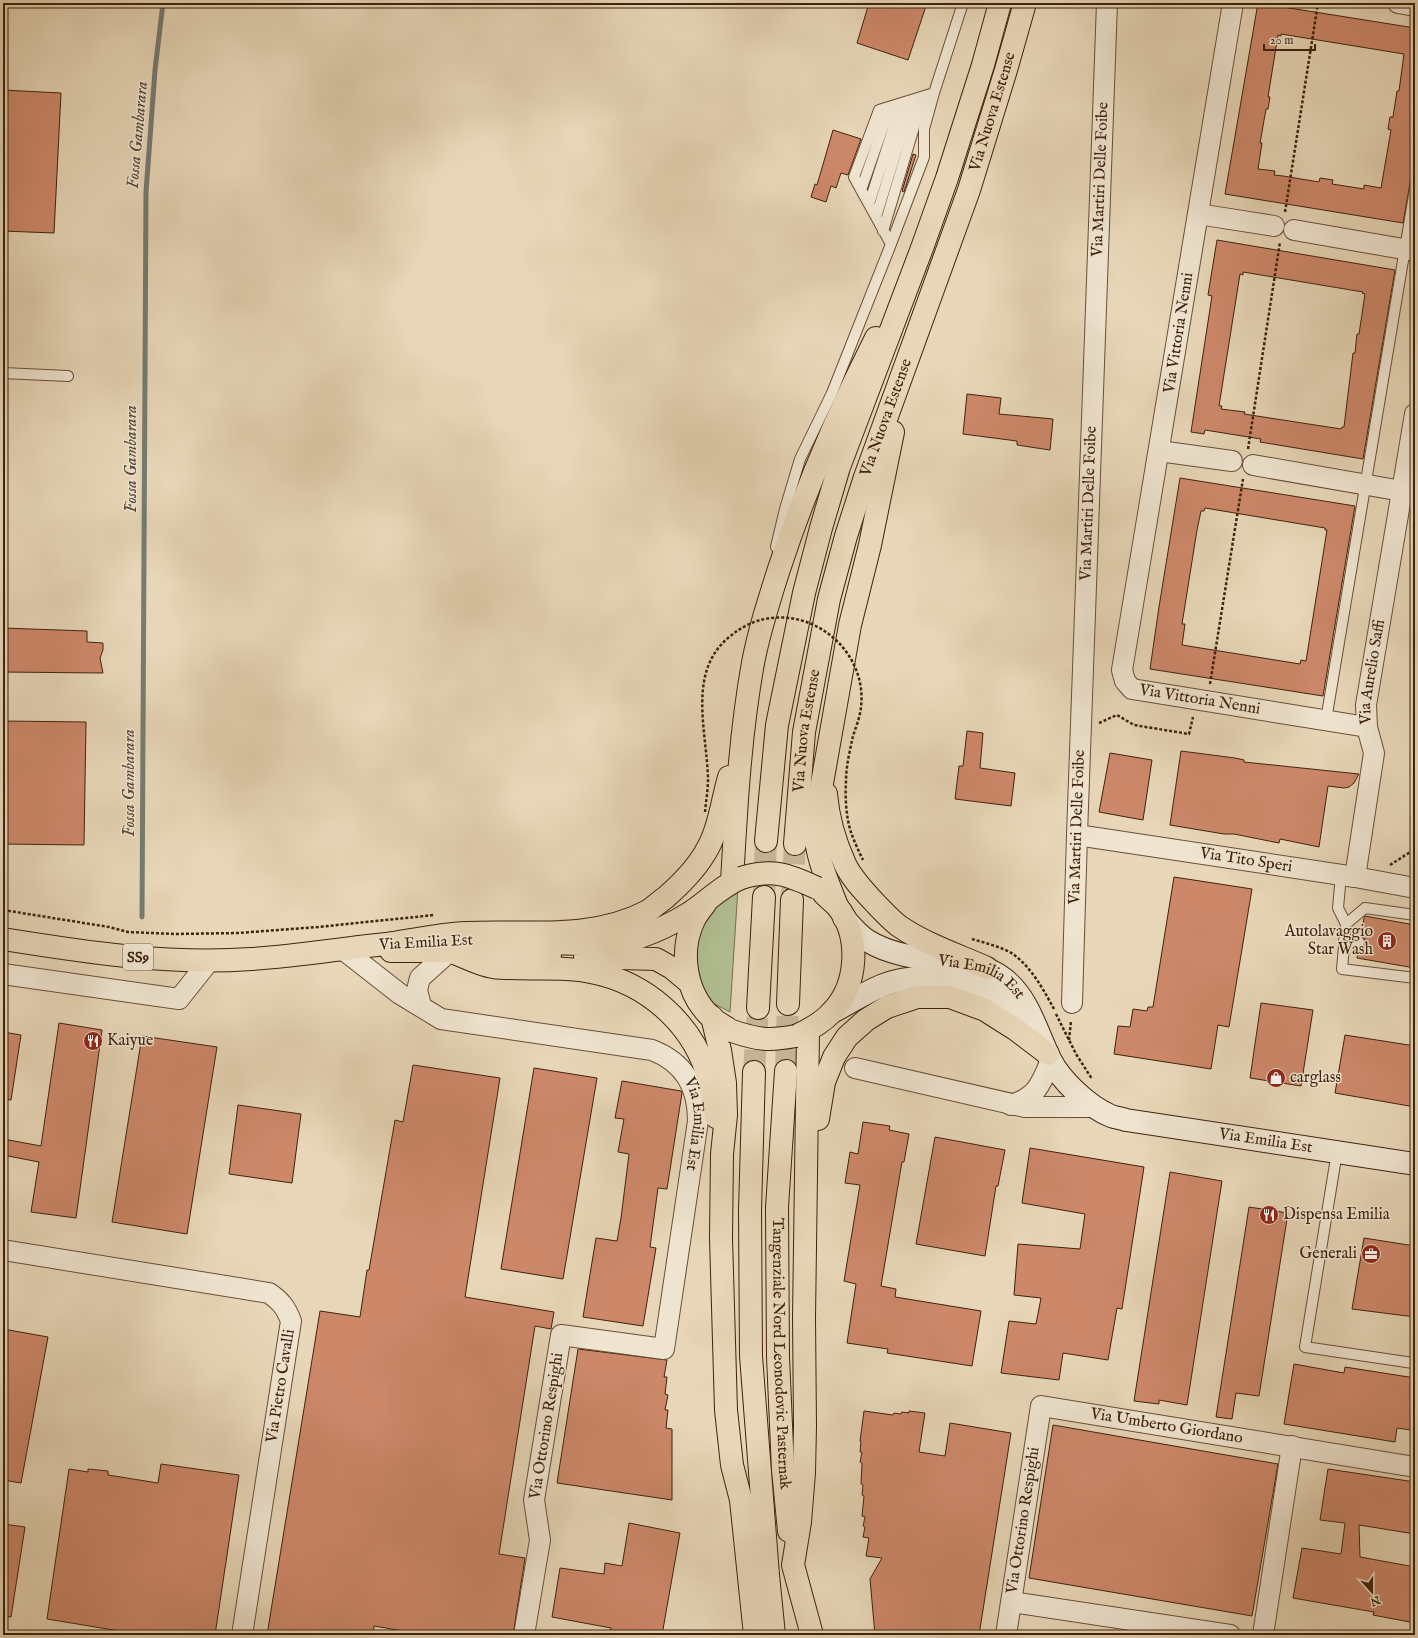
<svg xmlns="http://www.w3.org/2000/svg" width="1418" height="1638" viewBox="0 0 1418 1638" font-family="'IM FELL English',serif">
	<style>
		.green { fill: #b1bf92; stroke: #78704f }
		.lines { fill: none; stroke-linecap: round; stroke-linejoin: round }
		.stream { stroke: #767b73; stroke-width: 5 }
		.building { fill: #cd886a; stroke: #3f220c; fill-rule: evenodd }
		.trunk-tunnel { stroke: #c5b295; stroke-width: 22; stroke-dasharray: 22 11; stroke-linecap: butt }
		.service-casing { stroke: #694f37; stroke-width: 12 }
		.minor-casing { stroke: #694f37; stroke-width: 22 }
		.secondary-casing { stroke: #3f220c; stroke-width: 24 }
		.primary-casing { stroke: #3f220c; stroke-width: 24 }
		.trunk-casing { stroke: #3f220c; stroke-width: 24 }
		.path { stroke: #3f220c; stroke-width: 2.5; stroke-dasharray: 3 2; stroke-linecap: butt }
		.service { stroke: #efe4d0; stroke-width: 10 }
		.minor { stroke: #efe4d0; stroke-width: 20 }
		.secondary { stroke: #efe4d0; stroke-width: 22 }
		.primary { stroke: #e7d6b7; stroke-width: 22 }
		.trunk { stroke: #e7d6b7; stroke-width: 22 }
		.primary-bridge-casing { stroke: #3f220c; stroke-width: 24; stroke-linecap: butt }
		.path-bridge { stroke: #3f220c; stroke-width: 2.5; stroke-dasharray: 3 2; stroke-linecap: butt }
		.primary-bridge { stroke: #e7d6b7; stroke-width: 22 }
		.labels { text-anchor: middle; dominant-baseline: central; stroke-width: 3; stroke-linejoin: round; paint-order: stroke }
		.shield { fill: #efe4d0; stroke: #745c47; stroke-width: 1 }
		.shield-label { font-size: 15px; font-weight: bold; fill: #3f220c }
		.street-label { font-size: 16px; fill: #3f220c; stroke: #efe4d0 }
		.poi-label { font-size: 16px; fill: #3f220c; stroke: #efe4d0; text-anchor: start }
		.water-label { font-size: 17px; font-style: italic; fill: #564737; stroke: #efe4d0 }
	</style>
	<rect width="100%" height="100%" fill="#e7d6b7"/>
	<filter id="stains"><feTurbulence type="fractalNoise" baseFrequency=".005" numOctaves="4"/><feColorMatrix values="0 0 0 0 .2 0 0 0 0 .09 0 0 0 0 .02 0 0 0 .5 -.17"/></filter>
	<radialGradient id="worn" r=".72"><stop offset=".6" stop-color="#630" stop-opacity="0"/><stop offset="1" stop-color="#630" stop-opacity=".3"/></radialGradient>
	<path class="green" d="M738,887l-8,125 -15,-8 -10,-8 -10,-22 4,-51 8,-14z"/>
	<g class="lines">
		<path class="stream" d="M142,917l4,-725 9,-122 8,-67"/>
	</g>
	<path class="building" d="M869,3h58l-19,57 -51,-17z
		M1258,3l157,25v127l-12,68 -178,-29zM1281,34l123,20 -5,37h-2l-4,26h-3l-2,12 3,1 -10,58 -17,-3v4l-32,-5 1,-4 -13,-2 -1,4 -36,-6 -9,-1 1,-4 -17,-2 4,-26h-2l6,-34h2l2,-12h-2l10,-62 3,1z
		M3,90l58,3 -7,140 -51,-2z
		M833,130l28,9 -13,36 -7,-2 -5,15 -5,-2 -5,16 -15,-5 4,-13 2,1z
		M913,154l3,1 -12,37 -2,-1z
		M1217,240l178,30 -32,189 -103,-17 1,-3 -56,-9 -1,4 -13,-2 21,-136 -4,-1zM1243,272l120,20 -1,1 3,1 -6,40h-2l-2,19h-2l-9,74h-2l-1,2 -97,-15 1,-2 -24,-3 1,-3h-3l21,-132 3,1z
		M967,394l34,4 -2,16 54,5 -3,31 -33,-5v-4l-54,-7z
		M1180,478l175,28 -32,190 -173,-27 9,-62zM1205,508l120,20v2h2l-21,131 -5,-1 -1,4 -118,-19 3,-21h-3l15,-94 4,-19h3z
		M3,628l84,3v11l16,1v7l-3,8 3,15 -100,-1z
		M3,721l83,1 -2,123 -81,-1z
		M967,731l16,2 -3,35 35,5 -4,33 -56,-7 4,-33h4z
		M1181,751l54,7 9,2v2l115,12 -5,9 -5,4 -5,1 -16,-2 -9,61 -39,-8 -1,4 -45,-9h-10l-54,-9z
		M1110,753l42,7 -9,60 -44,-8z
		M1174,877l78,12 -23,138 -11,-2 -7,44 -97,-15 4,-28 12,1 3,-18 14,2 1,-4h5z
		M1365,916l50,9v43l-58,-10 2,-10 5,-2 1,-3v-4l-4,-3 3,-18z
		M1261,1003l52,7 -12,76 -51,-8z
		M59,1023l43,7 -26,188 -45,-6 8,-50 -36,-7v-16l38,7z
		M3,1032l18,3 -10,65 -8,-1z
		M1345,1035l70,11v61l-80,-14z
		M142,1036l75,11 -30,187 -75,-12z
		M413,1065l87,13 -35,219 89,15 -3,17 -16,-3 -36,228 26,4 -12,77h-86l-53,-9 -1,9h-106l53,-324 40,6 7,-47h2l26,-150 8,2z
		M534,1068l63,10 -34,201 -62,-10z
		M622,1081l59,10 1,2 -15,96 -9,-1 -8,59 6,1 -13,78 -60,-9 13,-79 21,3 4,-23 8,-64 -11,-2 6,-33 -9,-1z
		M238,1105l63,9 -9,69 -63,-9z
		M863,1122l27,4 -1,4 20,4 -5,28h-2l-21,124 15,3 -1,8 86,14 -9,55 -85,-13 1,-4 -41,-6 9,-59 -12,-3 16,-96 -15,-2 5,-31 8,2z
		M935,1137l70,13 -7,36h-2l-11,70 -69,-12z
		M1030,1148l114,19 -22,142 -5,-1 -9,52 -45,-7 -4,27 -58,-7 8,-52 27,3 5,-26 -27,-3 4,-51 62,5 5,-35 -63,-11z
		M1170,1172l52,9 -35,224 -28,-5v4l-25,-3z
		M1249,1207l39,6 -29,183 -23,-3 -4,26 -16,-2z
		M1364,1238l51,8v71l-63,-8z
		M3,1329l45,8 -27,146 -18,-3z
		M578,1349l89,11 -3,17h3l-2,17 3,1 -3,15h3l-2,18 6,1v71l-115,-17z
		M1294,1364l50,9 1,-6 70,11v25l-4,27 -14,-2 -2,14 -111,-18z
		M864,1411l29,4 1,-2 7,1 1,-2 7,1v-2l16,2 -6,39 26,4 5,-33 61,10 -32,202h-104l-5,-56 12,-21 -16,-2 3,-18 -6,-1 2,-10 -2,-1 2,-9 -3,-1 2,-20 -2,-1 1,-10 -2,-1 1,-21 -2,-1 2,-10h-2l1,-11h-1z
		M1053,1425l225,39 -26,152 -223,-38z
		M161,1464l78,11 -24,160h-71l-97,-16 22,-150 19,3v-3l20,2v4l50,8z
		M1328,1469l87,13v52l-56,-9 1,32 55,10v56l-42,-8 1,-3 -81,-14 9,-50 39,6 4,-31 -25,-3z
		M629,1523l51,10 -18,102h-52l1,-7 -59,-11 8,-49 44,6 1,-11 17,3z
		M3,1524l22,3 -14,90 -8,-1z"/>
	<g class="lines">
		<path class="trunk-tunnel" d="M764,897l2,-56
			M792,897l3,-53
			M786,1071l2,-67
			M754,1072l4,-64"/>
		<g class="service-casing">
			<path id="service" d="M861,190l29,-83
				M869,204l32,-100
				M876,217l36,-117
				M883,231l40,-134
				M891,244l-37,-67 25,-67 55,-17
				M3,373l65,3
				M776,547l9,-38 15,-50 32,-66 59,-149 33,-87v-28l10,-36 29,-90
				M1326,720l89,-531
				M1341,875l-3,33 8,16 -4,45 73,9
				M1346,924l19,-16 50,7
				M1344,940l15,2
				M1337,1152l-32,195 108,16"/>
		</g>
		<g class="minor-casing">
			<g id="minor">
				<path id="s1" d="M1233,3l-111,667 3,11 7,8 235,38"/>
				<path d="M1398,3l17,3"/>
				<path d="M1198,214l76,12"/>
				<path d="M1294,230l121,21"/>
				<path d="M1159,451l73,10"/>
				<path d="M1253,465l149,26"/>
				<path id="s2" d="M1077,835l278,42 60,11"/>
				<path id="s3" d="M1355,877l19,-124 -7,-26 -1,-22 49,-291"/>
				<path id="s4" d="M345,951l55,43 41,25 211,31c33,13 46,37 46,71l-34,228 -103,-14 -27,165 6,40 -16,95"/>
				<path d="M3,974l176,25 31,-39"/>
				<path id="s5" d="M1072,1003l5,-168 30,-832"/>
				<path d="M421,1006l-4,-16 3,-12 30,-27"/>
				<path d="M855,1068l170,39h70"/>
				<path d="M1011,1105c26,-8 30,-21 40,-45"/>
				<path d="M3,1250l266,43c12,8 17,15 22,28l-49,314"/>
				<path d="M1012,1602l218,33"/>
				<path id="s6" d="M1006,1635l35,-229 374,61"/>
				<path d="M1263,1635l29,-189"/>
			</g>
		</g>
		<g class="secondary-casing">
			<g id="secondary">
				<path id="s7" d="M844,918c7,8 15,18 24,23 26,16 61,18 91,23 17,2 31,4 45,15 25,20 32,51 46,80 11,22 39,48 61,57 5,2 10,2 15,4l289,44"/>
				<path d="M832,1012c16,-8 32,-19 49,-26 34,-14 84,-10 114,12 15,11 27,26 39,40"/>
			</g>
		</g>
		<g class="primary-casing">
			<path id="primary" d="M705,904c-4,5 -8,10 -11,16 -15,31 -9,74 18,98 5,4 10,7 15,10
				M3,939c81,13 165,26 248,20 52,-3 104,-13 157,-17
				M530,942c24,1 49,3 73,2 30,-1 60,-15 85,-30 19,-12 33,-28 53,-36
				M391,951h59l100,4
				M585,957l71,2 16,9 18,15
				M796,1036c13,-6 26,-13 36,-24 26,-27 29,-76 5,-106 -4,-4 -9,-8 -13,-12"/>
		</g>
		<g class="trunk-casing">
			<g id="trunk">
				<path d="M826,794c2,24 9,48 19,70 7,15 19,27 30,39 8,8 15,16 24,23 26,18 59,29 88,42"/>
				<path d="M766,841l11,-116 27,-132 17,-65 18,-61 83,-219 25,-70 36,-113 17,-62"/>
				<path id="s8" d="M795,844l9,-112 25,-133 17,-63 19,-59 104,-287 37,-120 19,-67"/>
				<path d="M732,882c4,-73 8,-147 21,-219 6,-32 16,-63 26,-94 26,-79 59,-156 97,-231"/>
				<path d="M837,906c-8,-21 -18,-43 -21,-66 -1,-11 0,-23 2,-34l32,-181 20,-80 23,-113"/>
				<path d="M388,944c25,-4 52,-10 78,-11 61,-3 125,8 182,-22 6,-4 11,-9 17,-13 15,-13 30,-28 40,-45 14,-22 17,-52 24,-76"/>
				<path d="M450,951c12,5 30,14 43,16 34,4 70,-2 103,6 50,11 93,48 110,97 5,14 7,32 10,47"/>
				<path d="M788,1004l4,-104"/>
				<path d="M758,1008l6,-111"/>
				<path d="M712,1017l8,33 5,33 1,32 -4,39 -1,84 5,172 6,55 9,35 14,135"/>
				<path d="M808,1031l-4,287 1,108 -1,47 -4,49 -7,43 19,70"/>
				<path id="s9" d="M786,1071l-9,136 1,150 5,113 6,61"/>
				<path d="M754,1072l-4,138 1,146 17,219 6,60"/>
				<path d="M818,1119l6,-37 10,-25 13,-20 19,-17 21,-13 30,-10h33l35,13 30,19 33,25"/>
			</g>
		</g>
		<path class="path" d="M1285,212l33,-209
			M1248,449l32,-207
			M1210,684l33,-205
			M1099,723l18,-8 17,10 55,9 4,-17
			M1390,865l25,-16
			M3,910l106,17 19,5 47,2 64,-1 79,-6 116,-12
			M972,939c13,4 30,8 41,15 19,14 30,35 41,55
			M1056,1014l20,40 16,25
			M1069,1040l2,-19"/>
		<use href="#service" class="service"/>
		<use href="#minor" class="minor"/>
		<use href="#secondary" class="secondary"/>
		<use href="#primary" class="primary"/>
		<use href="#trunk" class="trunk"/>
		<g class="primary-bridge-casing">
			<path id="primary-bridge" d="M741,878c32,-10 48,-3 76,10
				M732,1031c26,9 37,10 64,5"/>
		</g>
		<path class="path-bridge" d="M705,812c1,-11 3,-22 3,-33 -1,-47 -21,-106 20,-141 13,-11 26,-18 43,-20 50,-6 96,38 90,89 -1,10 -5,20 -8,29 -3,14 -7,30 -7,45 -1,17 0,38 6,54 3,8 7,17 11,25"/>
		<use href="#primary-bridge" class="primary-bridge"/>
	</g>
	<defs>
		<g id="building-disc" transform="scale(1)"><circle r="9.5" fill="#8f2418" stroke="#efe4d0"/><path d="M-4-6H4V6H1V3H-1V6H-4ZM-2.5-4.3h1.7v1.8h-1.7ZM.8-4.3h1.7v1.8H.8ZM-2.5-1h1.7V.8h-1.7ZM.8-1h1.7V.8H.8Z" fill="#fff"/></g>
		<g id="restaurant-disc" transform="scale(1)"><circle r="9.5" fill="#8f2418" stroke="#efe4d0"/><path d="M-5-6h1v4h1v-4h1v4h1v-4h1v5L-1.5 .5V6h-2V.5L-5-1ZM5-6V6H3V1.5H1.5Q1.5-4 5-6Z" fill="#fff"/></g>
		<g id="shop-disc" transform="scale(1)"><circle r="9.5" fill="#8f2418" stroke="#efe4d0"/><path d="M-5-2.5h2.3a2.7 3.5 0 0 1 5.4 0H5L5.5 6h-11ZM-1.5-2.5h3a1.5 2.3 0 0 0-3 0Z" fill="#fff"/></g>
		<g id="office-disc" transform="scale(1)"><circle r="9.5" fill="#8f2418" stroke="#efe4d0"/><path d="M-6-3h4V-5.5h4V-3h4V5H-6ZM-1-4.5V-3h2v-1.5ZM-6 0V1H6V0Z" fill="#fff"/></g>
	</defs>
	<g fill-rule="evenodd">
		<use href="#building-disc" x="1387" y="941"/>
		<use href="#restaurant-disc" x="93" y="1041"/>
		<use href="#shop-disc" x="1276" y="1078"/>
		<use href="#restaurant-disc" x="1269" y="1215"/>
		<use href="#office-disc" x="1371" y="1254"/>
	</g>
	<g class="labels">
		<rect class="shield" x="123" y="944" width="30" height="26" rx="3"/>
		<g class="shield-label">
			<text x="138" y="957">SS9</text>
		</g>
		<g class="street-label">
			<text stroke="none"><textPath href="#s8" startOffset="762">Via Nuova Estense</textPath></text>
			<text stroke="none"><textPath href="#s5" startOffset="824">Via Martiri Delle Foibe</textPath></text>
			<text transform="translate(1179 333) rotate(-81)">Via Vittoria Nenni</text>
			<text stroke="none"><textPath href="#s8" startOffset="438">Via Nuova Estense</textPath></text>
			<text stroke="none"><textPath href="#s5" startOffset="500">Via Martiri Delle Foibe</textPath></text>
			<text stroke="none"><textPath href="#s3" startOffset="208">Via Aurelio Saffi</textPath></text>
			<text stroke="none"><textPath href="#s1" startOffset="767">Via Vittoria Nenni</textPath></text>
			<text stroke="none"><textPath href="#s8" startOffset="114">Via Nuova Estense</textPath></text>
			<text stroke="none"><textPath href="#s5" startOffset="176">Via Martiri Delle Foibe</textPath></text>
			<text stroke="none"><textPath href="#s2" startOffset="171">Via Tito Speri</textPath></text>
			<text transform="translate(426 943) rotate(-3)">Via Emilia Est</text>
			<text stroke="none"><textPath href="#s7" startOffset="154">Via Emilia Est</textPath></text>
			<text stroke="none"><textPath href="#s4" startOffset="425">Via Emilia Est</textPath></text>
			<text stroke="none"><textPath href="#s7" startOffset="511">Via Emilia Est</textPath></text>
			<text stroke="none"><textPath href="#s9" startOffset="283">Tangenziale Nord Leonodovic Pasternak</textPath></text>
			<text transform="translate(281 1386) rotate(-81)">Via Pietro Cavalli</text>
			<text transform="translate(547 1426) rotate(-81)">Via Ottorino Respighi</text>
			<text stroke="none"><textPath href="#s6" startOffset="359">Via Umberto Giordano</textPath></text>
			<text stroke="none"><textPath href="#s6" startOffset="116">Via Ottorino Respighi</textPath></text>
		</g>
		<g class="poi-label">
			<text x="1373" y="932" text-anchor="end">Autolavaggio<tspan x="1373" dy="18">Star Wash</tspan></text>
			<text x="107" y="1041">Kaiyue</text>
			<text x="1290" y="1078">carglass</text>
			<text x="1283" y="1215">Dispensa Emilia</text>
			<text x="1357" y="1254" text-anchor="end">Generali</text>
		</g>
		<g class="water-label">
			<text transform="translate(138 135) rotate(-85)">Fossa Gambarara</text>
			<text transform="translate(131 459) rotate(-90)">Fossa Gambarara</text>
			<text transform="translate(129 783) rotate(-90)">Fossa Gambarara</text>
		</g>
	</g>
	<rect width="1418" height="1638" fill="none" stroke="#e7d6b7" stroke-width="16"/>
	<rect x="4" y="4" width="1410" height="1630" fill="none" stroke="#3f220c" stroke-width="2"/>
	<rect x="8" y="8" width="1402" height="1622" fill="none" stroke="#3f220c"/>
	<g transform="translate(1372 1592) rotate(159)" stroke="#efe4d0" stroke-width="3" paint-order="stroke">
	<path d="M0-3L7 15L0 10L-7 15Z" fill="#3f220c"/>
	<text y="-6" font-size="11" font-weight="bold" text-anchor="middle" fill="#3f220c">N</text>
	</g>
	<path d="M1264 44v6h51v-6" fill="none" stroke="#3f220c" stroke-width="2"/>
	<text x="1270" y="44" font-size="12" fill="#3f220c" stroke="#efe4d0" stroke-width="3" paint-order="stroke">20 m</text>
	<rect width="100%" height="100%" filter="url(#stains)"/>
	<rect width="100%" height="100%" fill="url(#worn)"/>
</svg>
